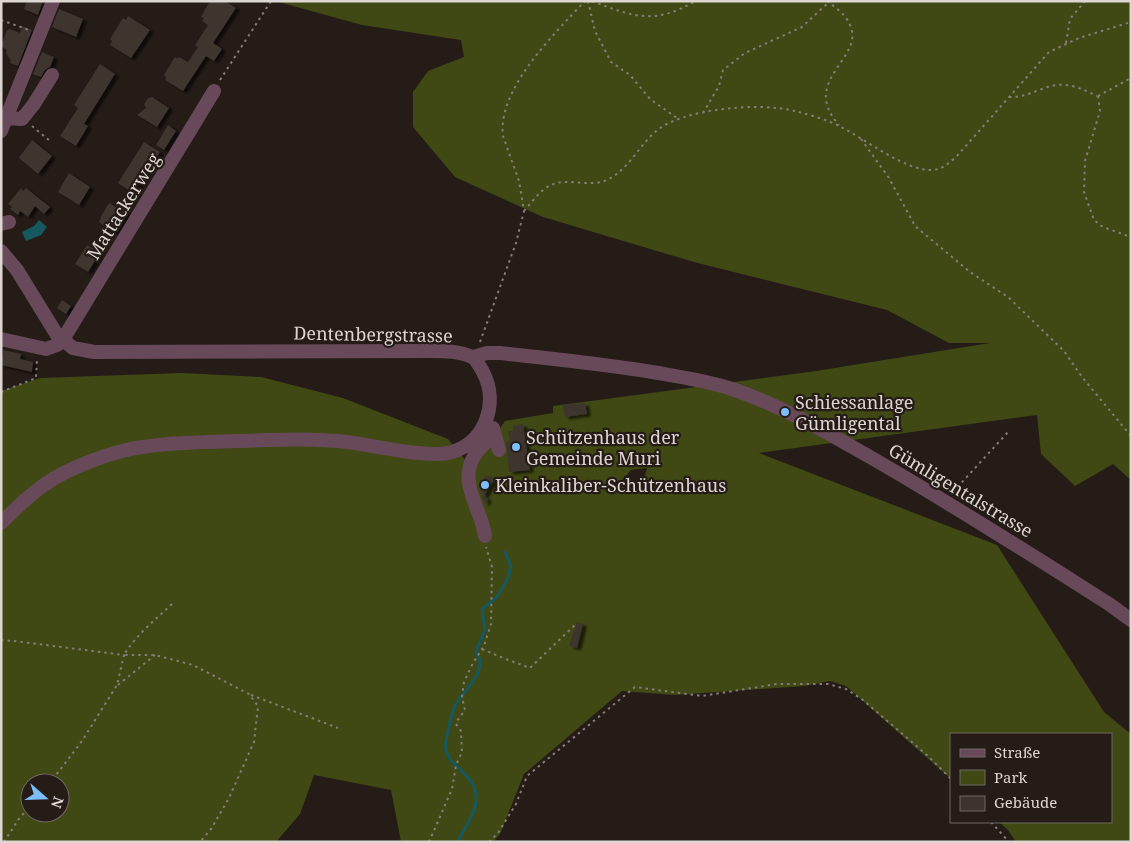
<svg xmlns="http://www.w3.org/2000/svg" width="1132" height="843" viewBox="0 0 1132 843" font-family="'Noto Serif',serif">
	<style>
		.green { fill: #404813; fill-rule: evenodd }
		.water { fill: #16585f }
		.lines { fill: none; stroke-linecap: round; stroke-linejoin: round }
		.stream { stroke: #16585f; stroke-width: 3 }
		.building { fill: #3e342f; filter: url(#shadow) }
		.path { stroke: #847c78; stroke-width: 2; stroke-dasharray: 2.5 4; stroke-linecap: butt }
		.minor { stroke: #684959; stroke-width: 14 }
		.poi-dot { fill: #7cbef9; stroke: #251c18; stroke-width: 2 }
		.labels { text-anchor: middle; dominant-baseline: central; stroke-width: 4.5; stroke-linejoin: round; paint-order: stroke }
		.street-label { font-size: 18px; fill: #ddd6d3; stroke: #251c18 }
		.poi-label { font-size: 18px; fill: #ddd6d3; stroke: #251c18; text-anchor: start }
	</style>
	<defs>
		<filter id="shadow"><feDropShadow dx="4" dy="2.5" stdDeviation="1" flood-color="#0009"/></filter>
	</defs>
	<rect width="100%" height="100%" fill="#251c18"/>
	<path class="green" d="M275,1h856v479l-18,-16 -38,22 -34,-32 -4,-39 -278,38 238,92 107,167 27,22v108h-115l-8,-12 -9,-8h112v-88h-160v45l-105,-93 -16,-5 -26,5 -130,9 -52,-4 -98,83 -24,60 -7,8h-92l-10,-52 -77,-15 -14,39 -24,28h-275v-451l39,-13 142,-5 79,4 82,21 105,41 19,23v13l38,-54 48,-8v-7l263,-35 174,-28h-41l-62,-33 -193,-48 -151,-45 -88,-40 -42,-50v-35l15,-21 36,-14 -3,-17 -99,-15zM647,468l-4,15 -24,1 12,-14zM30,783h30v30h-30z"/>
	<path class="water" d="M39,220l8,7 -6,8 -15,6 -4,-9 12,-6z"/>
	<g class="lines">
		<path class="stream" d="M458,842c5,-14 16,-24 18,-39 4,-33 -35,-34 -30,-62 2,-11 5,-28 10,-37 10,-17 33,-32 20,-53l9,-21 -3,-21 15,-12 11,-19 3,-12 -6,-14"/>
	</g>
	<path class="building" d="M27,1h16l-5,14 -14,-6z
		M210,1h15l11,7 -23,35 9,6 -8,12 -8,-5 -23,35 -18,-11 1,-3 -2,-2 11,-18 3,2 1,-2 9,5 10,-15 -3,-2 13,-20 -6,-4 2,-3 -3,-1z
		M59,9l24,10 -7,18 -24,-10z
		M128,16l22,14 -19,28 -21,-13 2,-4 -2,-2 13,-21 3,2z
		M22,26l10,4 -14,36 -8,-3 1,-2 -5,-8 1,-3 -6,-4 6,-16 3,-1 10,4z
		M42,52l12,5 -4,10 -5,3 -4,7 -8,-3z
		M100,64l15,10 -31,50 4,2 -12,20 -16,-10 18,-28 -4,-3z
		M152,97l17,11 -12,19 -20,-12 9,-7 -2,-4 4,-6z
		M168,125l8,6 -12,19 -8,-5z
		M32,140l20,16 -14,18 -19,-16z
		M144,142l16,10 -27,41 -15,-10z
		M69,173l21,14 -11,18 -21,-13z
		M21,188l2,3 3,-3 24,19 -6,7 -9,-8 -7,11 -8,-6 -2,4 -8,-6 2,-2 -4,-3z
		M109,203l7,4 1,-2 11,7 -13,21 -16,-11 2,-4h-1z
		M87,245l13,8 -12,19 -13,-8z
		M62,300l9,6 -5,8 -9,-6z
		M3,350l18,4 -1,5 13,3 -1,10 -31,-7z
		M573,403l1,2 11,-2 2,11 -22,3 -2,-12z
		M523,424l7,46 -21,2 -3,-30 4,-1 -2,-10h5v-5z
		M486,475l8,5 -10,16 4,3 -3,5 -6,-18z
		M577,622l6,2 -6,24 -8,-2z"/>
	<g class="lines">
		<path class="path" d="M588,1l7,30 16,31 19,13 20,24 27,19
			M592,1c41,16 64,24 103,0
			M827,1c8,6 18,13 22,22 19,35 -51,56 -10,102
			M1,20l28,10
			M1066,43l4,-24 15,-18
			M220,80l51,-79
			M1098,96l2,15 -15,50 -1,31 10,28 9,7 28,10
			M1098,96l33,-18
			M1009,97c17,1 30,-9 47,-12 14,-2 29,5 41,11
			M703,113l16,-27 4,-16 22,-17 57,-26 28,-26
			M32,126l18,15
			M861,139l28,39 26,48 55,46 38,25 56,54 18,26 49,59
			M524,211c8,-9 16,-21 27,-26 16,-8 38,3 56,-5 21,-10 32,-34 48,-48 27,-24 106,-30 140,-21 15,4 33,9 46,16 24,12 66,45 92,43 10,-1 16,-7 23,-13l93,-105 30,-14 52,-16
			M480,342l36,-99 8,-32 -5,-30 -16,-45c-6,-47 52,-103 82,-135
			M1,392l35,-14 1,-20
			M953,492l56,-61
			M172,604c-17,16 -36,31 -48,51h31l38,10 56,29 9,12 -4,36 -25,56 -18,31 -11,13
			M1,640l13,1 110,14 -7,30 -35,56 -32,42
			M482,649l21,9 27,10 47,-45
			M118,685l37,-30
			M251,695l87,33
			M991,822l18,20
			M4,842l14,-22 12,-14
			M429,842l23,-53 4,-24 6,-13 -1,-21 -5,-7 1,-3 8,-11 -3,-13 2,-15 9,-19 11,-17 7,-22 1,-57 -6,-20
			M489,842l9,-9 18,-29 11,-28 108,-89 67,9 75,-12h51l18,5 17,11 65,56 23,23"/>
		<path class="minor" d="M6,118l16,1 12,-15 18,-29
			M1,131l52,-130
			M1,224l8,-2
			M1,251l16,19 40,65 16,13 21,4 337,-1c13,0 29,0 41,6 5,3 8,10 11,15 16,30 3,70 -31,80 -23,7 -79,-7 -105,-10 -37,-4 -73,-2 -110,-1 -32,1 -64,1 -95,6 -29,4 -75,21 -98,38 -16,11 -29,24 -43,38
			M1,339l45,10 11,-4 8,-9 149,-245
			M473,357l14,-4h13c52,6 105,11 158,20 24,4 50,8 74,16 48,16 94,43 138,68 82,47 160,97 239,147l22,16
			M493,428l6,22
			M485,536c-3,-25 -25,-51 -13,-76 4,-10 15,-18 22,-26"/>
	</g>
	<g class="poi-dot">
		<circle cx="785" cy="412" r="5"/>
		<circle cx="516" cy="447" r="5"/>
		<circle cx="485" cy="485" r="5"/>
	</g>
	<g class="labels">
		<g class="street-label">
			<text transform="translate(123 206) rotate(-58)">Mattackerweg</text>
			<text transform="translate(373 334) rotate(1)">Dentenbergstrasse</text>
			<text transform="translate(961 490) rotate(31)">Gümligentalstrasse</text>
		</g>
		<g class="poi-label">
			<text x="795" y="402">Schiessanlage<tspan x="795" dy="21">Gümligental</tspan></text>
			<text x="526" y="437">Schützenhaus der<tspan x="526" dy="21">Gemeinde Muri</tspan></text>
			<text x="495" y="485">Kleinkaliber-Schützenhaus</text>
		</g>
	</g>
	<rect width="1132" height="843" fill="none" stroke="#ddd6d3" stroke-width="5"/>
	<rect x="950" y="733" width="162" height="90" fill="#251c18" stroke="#6f6663"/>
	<rect x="960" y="749" width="25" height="8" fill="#684959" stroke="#6f6663"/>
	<text x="994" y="758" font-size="15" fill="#ddd6d3">Straße</text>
	<rect x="960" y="770" width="25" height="15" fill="#404813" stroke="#6f6663"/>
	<text x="994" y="783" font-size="15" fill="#ddd6d3">Park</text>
	<rect x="960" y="796" width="25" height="15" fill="#3e342f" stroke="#6f6663"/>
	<text x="994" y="808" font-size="15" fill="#ddd6d3">Gebäude</text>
	<g transform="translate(45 798) rotate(110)"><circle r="24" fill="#251c18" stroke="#6f6663"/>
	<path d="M0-4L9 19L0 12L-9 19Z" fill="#7cbef9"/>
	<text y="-8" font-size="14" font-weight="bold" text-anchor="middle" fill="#ddd6d3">N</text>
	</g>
</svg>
